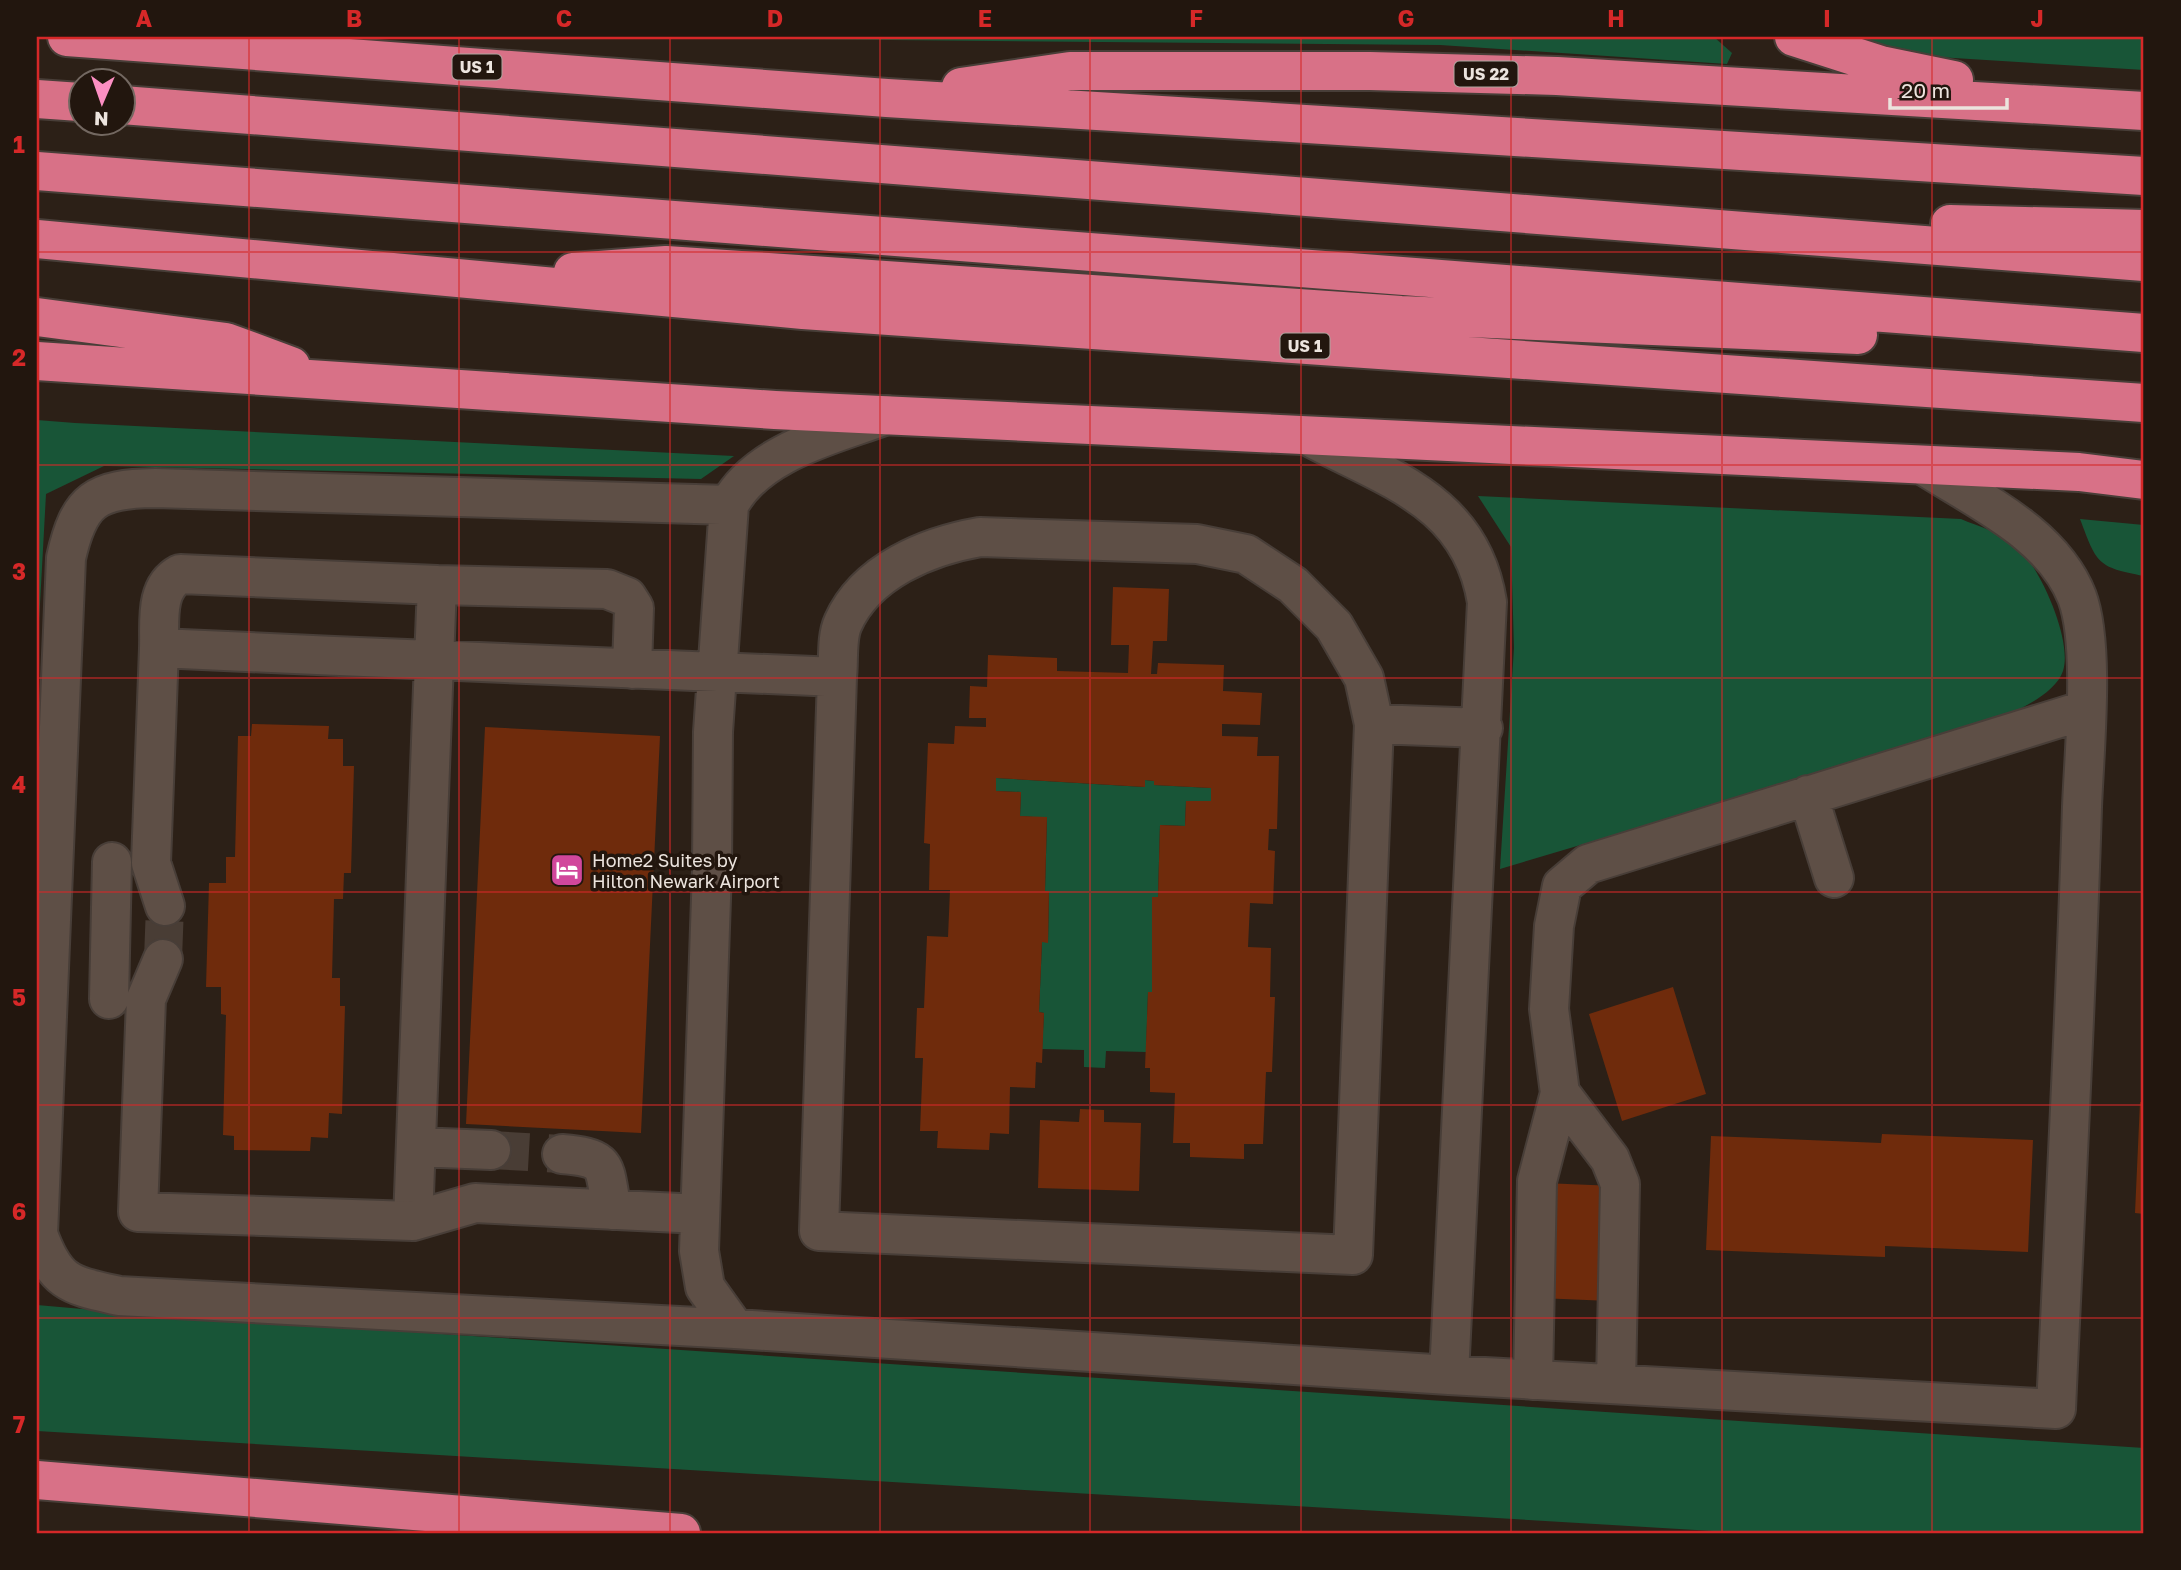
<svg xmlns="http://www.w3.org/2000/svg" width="2181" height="1570" viewBox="0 0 2181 1570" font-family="'Golos Text',sans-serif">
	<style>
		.green { fill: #185537 }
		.building { fill: #6f2b0c }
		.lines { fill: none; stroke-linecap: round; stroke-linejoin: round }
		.minor-tunnel { stroke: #493d35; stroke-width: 38; stroke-dasharray: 38 19; stroke-linecap: butt }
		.minor-casing { stroke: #483e38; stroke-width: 42 }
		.highway-casing { stroke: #483e38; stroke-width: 42 }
		.minor { stroke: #5e4f46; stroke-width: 38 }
		.highway { stroke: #d87187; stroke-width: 38 }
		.grid { fill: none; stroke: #d62828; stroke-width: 2; stroke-opacity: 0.55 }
		.labels { text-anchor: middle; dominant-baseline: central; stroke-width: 7; stroke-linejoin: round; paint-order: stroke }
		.shield { fill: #22160e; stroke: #afa6a0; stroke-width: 2 }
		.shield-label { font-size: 16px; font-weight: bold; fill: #ece4de }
		.poi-label { font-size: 18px; fill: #ece4de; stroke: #22160e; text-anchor: start }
		.neatline { fill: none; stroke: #d62828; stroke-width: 2.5 }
		.grid-label { font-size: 23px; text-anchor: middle; font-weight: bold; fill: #d62828 }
	</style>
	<rect width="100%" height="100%" fill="#2c2017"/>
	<path class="green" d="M558,37h1156l18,16 -5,11 -287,-19z
		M1842,37h302v33l-222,-14z
		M37,420l38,3 659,33 -33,23 -597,-13 -58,28 -9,165z
		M1478,496l483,23c16,7 41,14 54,25 24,21 58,96 48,127 -8,24 -48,40 -68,51l-495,147 14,-221 -3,-101z
		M2080,519l64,6v51c-47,-9 -47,-12 -64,-57z
		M996,778l148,9 1,-7 9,1v4l57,3v13h-25l-1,25 -25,-1 -2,72h-6v95l-4,1 -2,59 -40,-1 -1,17 -21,-1v-17l-42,-1 2,-36 -5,-1 3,-70h6l1,-50 -4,-1 2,-73 -27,-2 1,-24 -25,-1z
		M37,1305l91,8 2016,135v85h-398l-1709,-102z"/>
	<path class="building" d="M1113,587l56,2 -2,52h-14l-2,33h6l1,-11 66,2 -1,26 39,2 -2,32 -38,-1v12l36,1 -1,19h22l-2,73h-8l-1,21 7,1 -2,53 -23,-1 -2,44 23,1 -1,49h5l-3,75h-6l-3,72h-19v15l-54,-2v-14h-17l2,-50 -25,-1v-24h-5l3,-76h4v-95h6l2,-72 25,1 1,-25h25v-13l-57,-3v-4l-9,-1v7l-149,-9v13l25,1 -1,24 27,1 -2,74h4l-1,52 -6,-1 -3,70 5,1 -2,50 -6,-1 -1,26 -25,-1 -1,47 -19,-1 -1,17 -52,-2 1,-17h-18l3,-73h-8l2,-50h7l3,-72 21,1 2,-47h-21l1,-46 -6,-1 4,-100 26,1 1,-18 31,1v-9h-17l1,-32 17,1 1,-32 69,3v13l71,2 1,-28h-18z
		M252,724l77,2 -1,13h15v27h11l-3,107h-7l-1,26h-9l-2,79h8v28h5l-3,108 -13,-1 -1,25 -17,-1 -1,14 -76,-1v-14l-11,-1 3,-120 -5,-1v-27h-15l3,-104h17v-26h9l3,-121h13z
		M485,727l175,9 -19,397 -175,-9z
		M1673,987l33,107 -84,27 -33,-107z
		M2140,1102l4,1v111l-9,-1z
		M1080,1109l24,1v12l37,1 -2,68 -101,-3 2,-68 39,2z
		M1882,1134l151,6 -5,112 -143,-6v11l-179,-7 5,-114 170,7z
		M1544,1183l71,3 -5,115 -71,-3z"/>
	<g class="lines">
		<path class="minor-tunnel" d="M163,959l2,-53
			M491,1150l71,4"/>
		<g class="minor-casing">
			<path id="minor" d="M886,415c-53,20 -128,36 -157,90l-16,227 -1,137 -13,382 6,36 30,42 714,46 607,34c9,-201 20,-401 26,-602 2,-54 13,-162 -5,-210 -25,-64 -100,-97 -154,-132
				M1308,436c81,43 163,65 179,166l-38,773
				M729,505l-574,-17c-59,1 -76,11 -89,70l-28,676c18,50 32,51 81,62l616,33
				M980,537l217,7 49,10 47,31 41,41 30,52 10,46 -21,531 -534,-24 18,-554c2,-15 -1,-39 6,-54 23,-52 85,-77 137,-86z
				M437,585l170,4 20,8 7,11 -2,61
				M159,648l-8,215 14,43
				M1374,724l109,4
				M1808,795l26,83
				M163,959l-17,40 -8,213 275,9 21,-560 3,-76 -257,-11c-26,14 -20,49 -21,74 226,10 452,21 678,29
				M109,999l3,-137
				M1560,1093l50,66 10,25 -4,200
				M416,1147l75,3
				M562,1154c49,4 41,12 50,56
				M413,1221l62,-18 225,11
				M1533,1380l4,-199 23,-88 -11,-84 5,-83 8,-40 26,-22 497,-154"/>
		</g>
		<g class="highway-casing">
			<path id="highway" d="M67,37l820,61 1257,78
				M1794,37l87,28 73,15
				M961,87l109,-16h300l187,5 587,35
				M37,99l43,3
				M122,105l2022,157
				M37,171l2107,162
				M1950,224l194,5
				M37,239l766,71 1341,93
				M573,272l93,-7 735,50 457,20
				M37,317l189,25 65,24
				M37,361l738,49 1304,62 65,8
				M37,1480l644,53"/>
		</g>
		<use href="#minor" class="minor"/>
		<use href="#highway" class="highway"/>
	</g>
	<path class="grid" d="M249,37v1496M459,37v1496M670,37v1496M880,37v1496M1090,37v1496M1301,37v1496M1511,37v1496M1722,37v1496M1932,37v1496M37,252h2107M37,465h2107M37,678h2107M37,892h2107M37,1105h2107M37,1318h2107"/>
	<defs>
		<g id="hotel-square" transform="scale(1.75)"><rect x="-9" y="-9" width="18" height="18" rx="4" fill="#d1479c" stroke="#22160e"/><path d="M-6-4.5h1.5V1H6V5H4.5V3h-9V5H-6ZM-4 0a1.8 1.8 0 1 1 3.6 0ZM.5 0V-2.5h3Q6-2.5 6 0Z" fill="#fff"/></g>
	</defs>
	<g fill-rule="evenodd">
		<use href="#hotel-square" x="567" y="870"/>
	</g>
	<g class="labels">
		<g class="shield">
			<rect x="452.5" y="54.5" width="49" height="25" rx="5"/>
			<rect x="1454.5" y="61.5" width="63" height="25" rx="5"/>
			<rect x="1280.5" y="333.5" width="49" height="25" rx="5"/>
		</g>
		<g class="shield-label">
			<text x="477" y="67">US 1</text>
			<text x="1486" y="74">US 22</text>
			<text x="1305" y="346">US 1</text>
		</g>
		<g class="poi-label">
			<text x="592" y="860">Home2 Suites by<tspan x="592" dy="21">Hilton Newark Airport</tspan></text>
		</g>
	</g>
	<rect width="2181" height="1570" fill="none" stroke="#22160e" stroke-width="77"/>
	<g transform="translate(102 102) rotate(182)"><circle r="33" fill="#22160e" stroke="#736861" stroke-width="2"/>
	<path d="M0-5L12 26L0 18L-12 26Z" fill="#fc8fc3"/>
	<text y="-10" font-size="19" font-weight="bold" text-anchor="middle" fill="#ece4de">N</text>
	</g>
	<path d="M1890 98v10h117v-10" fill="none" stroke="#ece4de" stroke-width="3.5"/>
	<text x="1901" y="98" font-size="21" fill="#ece4de" stroke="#22160e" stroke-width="5" paint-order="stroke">20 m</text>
	<rect x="38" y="38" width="2104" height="1494" class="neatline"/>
	<g class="grid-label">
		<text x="144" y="27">A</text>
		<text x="354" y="27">B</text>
		<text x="564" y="27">C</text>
		<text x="775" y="27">D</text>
		<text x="985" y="27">E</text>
		<text x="1196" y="27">F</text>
		<text x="1406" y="27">G</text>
		<text x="1616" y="27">H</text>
		<text x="1827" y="27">I</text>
		<text x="2037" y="27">J</text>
		<text x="19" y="153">1</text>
		<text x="19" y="366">2</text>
		<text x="19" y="580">3</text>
		<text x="19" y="793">4</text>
		<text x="19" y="1006">5</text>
		<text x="19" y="1220">6</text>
		<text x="19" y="1433">7</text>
	</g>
</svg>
